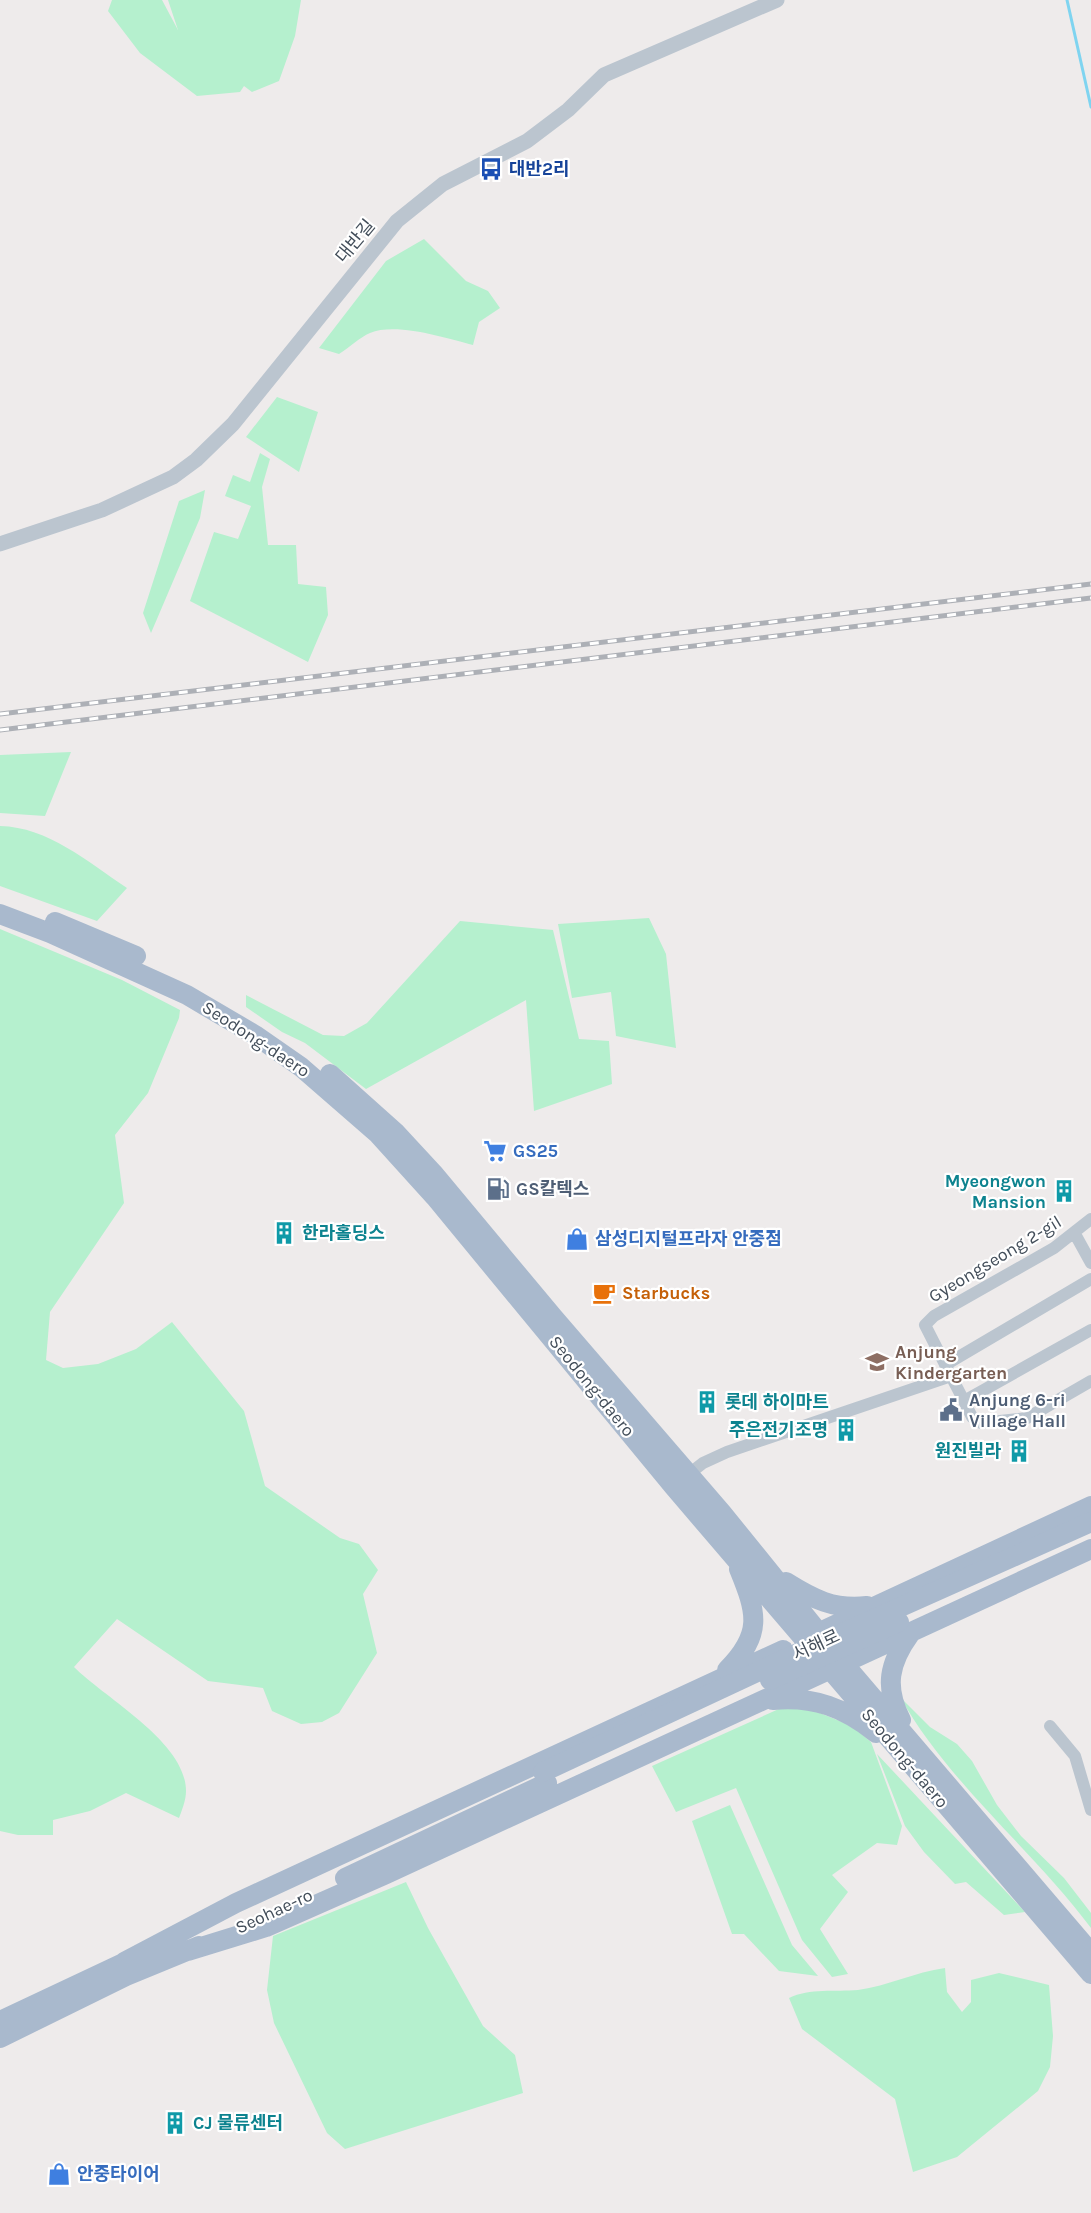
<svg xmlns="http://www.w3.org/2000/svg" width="1091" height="2213" viewBox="0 0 1091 2213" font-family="Karla,'Noto Sans KR',sans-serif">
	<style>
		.green { fill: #b5f0ce }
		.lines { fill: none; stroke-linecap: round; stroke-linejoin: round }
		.stream { stroke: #7fd4f0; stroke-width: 3 }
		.minor { stroke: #bbc5cf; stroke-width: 12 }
		.tertiary { stroke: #bbc5cf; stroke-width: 15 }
		.primary { stroke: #a9b9cd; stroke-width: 20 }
		.rail-casing { stroke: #adb0b6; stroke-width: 5 }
		.rail { stroke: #fff; stroke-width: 3; stroke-dasharray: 9; stroke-linecap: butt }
		.primary-bridge { stroke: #a9b9cd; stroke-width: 20 }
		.labels { text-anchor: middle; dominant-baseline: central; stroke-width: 4.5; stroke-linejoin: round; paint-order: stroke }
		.transit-label { font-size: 18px; font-weight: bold; fill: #164399; stroke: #fff; text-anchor: start }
		.street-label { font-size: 18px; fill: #434e5a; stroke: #fff }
		.shop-label { font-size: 18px; font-weight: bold; fill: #366cbe; stroke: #fff; text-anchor: start }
		.culture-label { font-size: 18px; font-weight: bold; fill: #0d838f; stroke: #fff; text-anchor: end }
		.service-label { font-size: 18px; font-weight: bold; fill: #4e5e75; stroke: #fff; text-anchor: start }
		.food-label { font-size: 18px; font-weight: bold; fill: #c56008; stroke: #fff; text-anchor: start }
		.education-label { font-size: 18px; font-weight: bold; fill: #785e54; stroke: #fff; text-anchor: start }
	</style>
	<rect width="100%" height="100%" fill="#eeebeb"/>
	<path class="green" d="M112,0h50l16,30 -10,-30h133l-6,36 -16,45 -27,11 -8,-6 -4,6 -43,4 -57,-43 -32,-42z
		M424,239l42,42 22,10 12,17 -21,14 -6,23c-27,-7 -77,-23 -103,-12 -10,4 -21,15 -31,21l-20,-6 67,-87z
		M277,397l41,15 -19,60 -53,-35z
		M260,453l10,6 -8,28 6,58h28l2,39 28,3 2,28 -20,47 -118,-61 24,-69 24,7 13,-33 -26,-10 8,-21 17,7z
		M205,490l-5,28 -49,115 -8,-20 36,-112z
		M71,752l-26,64 -45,-3v-58z
		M0,826c48,1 88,36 127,62l-30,33 -97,-35z
		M649,918l17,36 10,94 -60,-12 -5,-44 -39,6 -14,-74z
		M460,921l93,9 26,109 30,2 3,43 -78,27 -8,-111 -160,89 -61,-46 -23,-11 -36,-25v-12l77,40 21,1 23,-13z
		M0,929l122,51 58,30 -1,8 -31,75 -33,42 9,68 -74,109 -4,48 17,8 35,-4 38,-15 36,-27 72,89 21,75 75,52 19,6 19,26 -15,24 14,59 -38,60 -17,9 -21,2 -29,-13 -9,-23 -55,-7 -91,-62 -43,48c32,32 112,75 112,124 0,9 -4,19 -7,27l-53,-25 -36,18 -37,9v15h-35l-18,-4z
		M900,1697l30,30 27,17 15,17 25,44 24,31 43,42 27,35v15c-60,-80 -141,-143 -191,-231z
		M781,1708l29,1 42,17 19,16 31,84 -5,19 -20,-2 -45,32 16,17 -28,37 28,45 -16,3 -30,-37 -66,-152 -60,24 -24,-46z
		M877,1754l148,158 -21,3 -38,-33 -11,2 -31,-32 -19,-26z
		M730,1805l62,140 26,31 -39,-5 -35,-37h-12l-40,-113z
		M406,1882l22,46 55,98 32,29 8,38 -178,56 -18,-16 -53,-110 -7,-33 6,-54z
		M945,1968l2,24 15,20 9,-10v-22l28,-7 50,12 4,51 -3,31 -12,24 -81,66 -44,15 -18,-73 -93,-70 -13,-31c21,-10 46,-6 69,-8 30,-4 57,-18 87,-22z"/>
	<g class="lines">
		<path class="stream" d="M1067,0l24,107"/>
		<path class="minor" d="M1075,1234l16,29
			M945,1365l146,-86
			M951,1376l-26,-51 9,-9 120,-68 37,-29
			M964,1401l8,16 9,6 46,-5 64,-37
			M685,1477l18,-14 24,-11 224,-76 13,25 127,-71
			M1050,1726l25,30 16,54"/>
		<path class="tertiary" d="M0,544l102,-34 71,-33 23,-17 37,-36 164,-203 46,-37 84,-43 41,-31 36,-35 173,-75"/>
		<path class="primary" d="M0,914l50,19 137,62 68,40 46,32 77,67 57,63 239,290 417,487
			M55,922l81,34
			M330,1074l66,59 37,40 120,144 169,196 122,151 247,289
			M786,1582c27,17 48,28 81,24
			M809,1637l282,-131
			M727,1670c36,-36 30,-57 12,-101
			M773,1700c41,-4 72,8 103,33
			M901,1720c-17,-33 -12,-57 9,-86
			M345,1878l202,-95
			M188,1951l78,-24 120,-53 705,-325
			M124,1962l112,-59 547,-253
			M0,2021l136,-64
			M0,2038l126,-62 73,-30"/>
		<g class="rail-casing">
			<path id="rail" d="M0,714l1091,-130
				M0,730l1091,-132"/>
		</g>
		<use href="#rail" class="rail"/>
		<path class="primary-bridge" d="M770,1680l129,-58
			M543,1772l259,-121 289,-129"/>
	</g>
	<defs>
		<g id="bus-bare" transform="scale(1.8)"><path d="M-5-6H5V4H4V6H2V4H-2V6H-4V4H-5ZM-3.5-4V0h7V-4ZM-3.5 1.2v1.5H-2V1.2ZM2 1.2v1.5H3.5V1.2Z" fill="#1a4fb4" stroke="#fff" stroke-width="2.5" paint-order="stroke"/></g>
		<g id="supermarket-bare" transform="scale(1.8)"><path d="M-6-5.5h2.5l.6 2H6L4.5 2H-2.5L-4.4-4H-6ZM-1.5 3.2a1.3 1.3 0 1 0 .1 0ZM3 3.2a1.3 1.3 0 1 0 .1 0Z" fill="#3f7fe0" stroke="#fff" stroke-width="2.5" paint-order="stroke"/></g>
		<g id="fuel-bare" transform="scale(1.8)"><path d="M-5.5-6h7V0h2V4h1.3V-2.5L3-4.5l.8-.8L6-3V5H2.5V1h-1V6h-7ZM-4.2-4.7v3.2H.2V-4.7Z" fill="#5c6f8a" stroke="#fff" stroke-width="2.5" paint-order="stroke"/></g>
		<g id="building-bare" transform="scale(1.8)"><path d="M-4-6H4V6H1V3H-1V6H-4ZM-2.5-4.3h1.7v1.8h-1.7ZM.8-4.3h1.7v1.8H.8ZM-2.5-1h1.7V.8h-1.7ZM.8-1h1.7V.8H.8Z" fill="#0f9aa8" stroke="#fff" stroke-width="2.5" paint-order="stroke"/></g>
		<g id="shop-bare" transform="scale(1.8)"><path d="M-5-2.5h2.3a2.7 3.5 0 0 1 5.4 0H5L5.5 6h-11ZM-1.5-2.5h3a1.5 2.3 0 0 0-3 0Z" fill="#3f7fe0" stroke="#fff" stroke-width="2.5" paint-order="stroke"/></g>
		<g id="cafe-bare" transform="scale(1.8)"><path d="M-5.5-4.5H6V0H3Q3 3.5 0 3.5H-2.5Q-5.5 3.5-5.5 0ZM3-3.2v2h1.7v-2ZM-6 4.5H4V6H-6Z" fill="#e8710a" stroke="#fff" stroke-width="2.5" paint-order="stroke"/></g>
		<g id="school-bare" transform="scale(1.8)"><path d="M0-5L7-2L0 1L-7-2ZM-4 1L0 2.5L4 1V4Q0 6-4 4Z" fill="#8d6e63" stroke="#fff" stroke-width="2.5" paint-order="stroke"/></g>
		<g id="civic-bare" transform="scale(1.8)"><path d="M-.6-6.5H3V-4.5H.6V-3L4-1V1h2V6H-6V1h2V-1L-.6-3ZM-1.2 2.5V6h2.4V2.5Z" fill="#5c6f8a" stroke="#fff" stroke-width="2.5" paint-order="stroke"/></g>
	</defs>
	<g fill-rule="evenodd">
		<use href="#bus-bare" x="491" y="169"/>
		<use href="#supermarket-bare" x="495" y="1151"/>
		<use href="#fuel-bare" x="498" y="1189"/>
		<use href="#building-bare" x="1064" y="1191"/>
		<use href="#building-bare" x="284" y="1233"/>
		<use href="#shop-bare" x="577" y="1239"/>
		<use href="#cafe-bare" x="604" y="1293"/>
		<use href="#school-bare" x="877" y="1362"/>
		<use href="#building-bare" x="707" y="1402"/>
		<use href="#civic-bare" x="951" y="1410"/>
		<use href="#building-bare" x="846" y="1430"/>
		<use href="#building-bare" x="1019" y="1451"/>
		<use href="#building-bare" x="175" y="2123"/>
		<use href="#shop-bare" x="59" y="2174"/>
	</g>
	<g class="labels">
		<g class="transit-label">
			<text x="509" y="169">대반2리</text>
		</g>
		<g class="street-label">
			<text transform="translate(355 241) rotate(-50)">대반길</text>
			<text transform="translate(256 1039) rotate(33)">Seodong-daero</text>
			<text transform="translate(995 1259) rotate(-31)">Gyeongseong 2-gil</text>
			<text transform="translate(592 1386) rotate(51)">Seodong-daero</text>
			<text transform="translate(816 1645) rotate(-25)">서해로</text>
			<text transform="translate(905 1758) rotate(50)">Seodong-daero</text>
			<text transform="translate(274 1911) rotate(-25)">Seohae-ro</text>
		</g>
		<g class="shop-label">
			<text x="513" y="1151">GS25</text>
			<text x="595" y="1239">삼성디지털프라자 안중점</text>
			<text x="77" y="2174">안중타이어</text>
		</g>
		<g class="culture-label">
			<text x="1046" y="1181">Myeongwon<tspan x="1046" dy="21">Mansion</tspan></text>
			<text x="302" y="1233" text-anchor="start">한라홀딩스</text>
			<text x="725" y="1402" text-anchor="start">롯데 하이마트</text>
			<text x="828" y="1430">주은전기조명</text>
			<text x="1001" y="1451">원진빌라</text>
			<text x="193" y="2123" text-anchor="start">CJ 물류센터</text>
		</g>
		<g class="service-label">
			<text x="516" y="1189">GS칼텍스</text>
			<text x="969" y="1400">Anjung 6-ri<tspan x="969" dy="21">Village Hall</tspan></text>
		</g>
		<g class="food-label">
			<text x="622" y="1293">Starbucks</text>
		</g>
		<g class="education-label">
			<text x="895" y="1352">Anjung<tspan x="895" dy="21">Kindergarten</tspan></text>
		</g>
	</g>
</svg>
